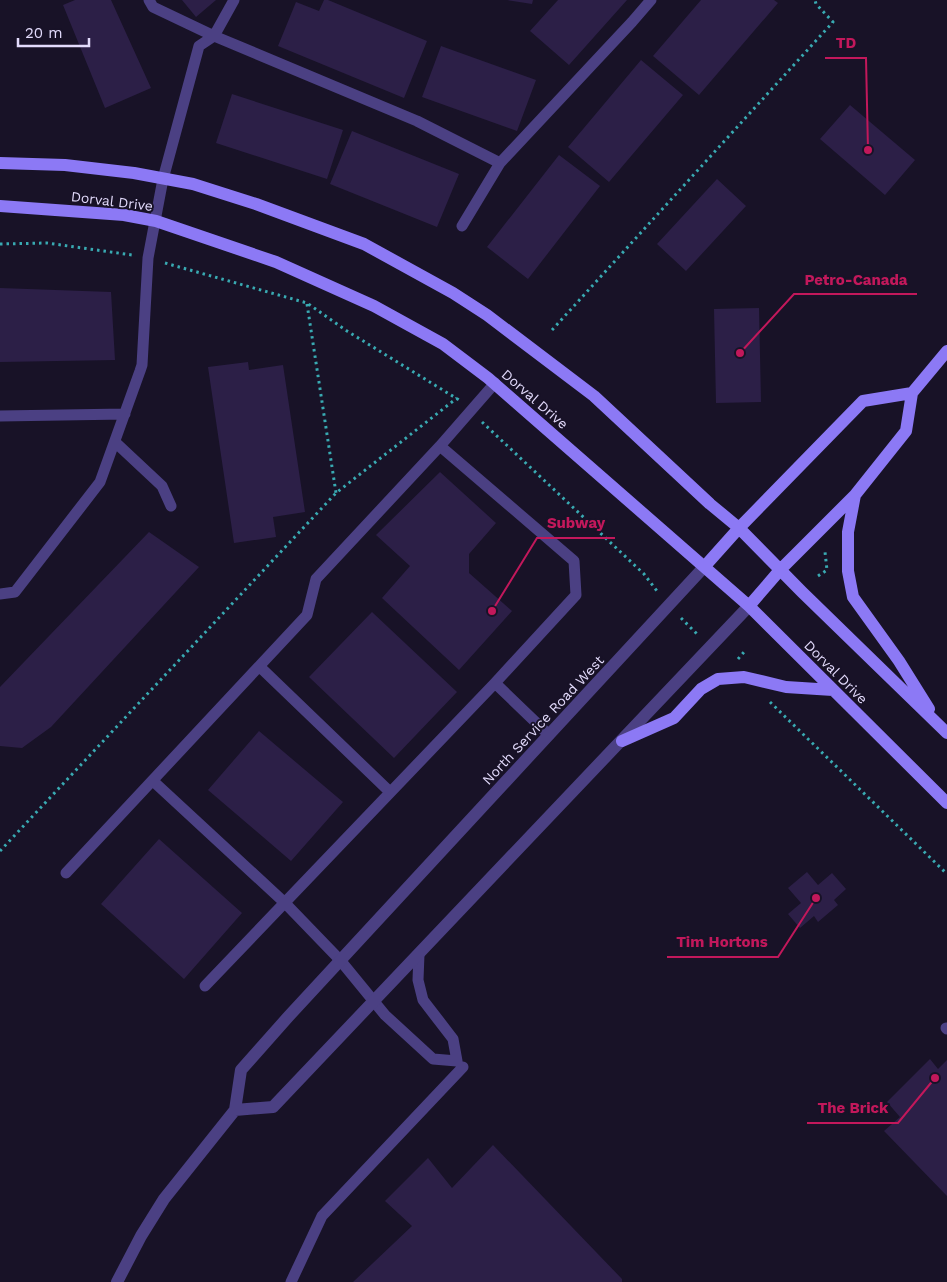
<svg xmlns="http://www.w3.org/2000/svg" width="947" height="1282" viewBox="0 0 947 1282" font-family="'Work Sans',sans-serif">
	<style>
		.building { fill: #2c1f47 }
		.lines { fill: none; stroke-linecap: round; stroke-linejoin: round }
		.path { stroke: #39aab2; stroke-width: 3; stroke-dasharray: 2.5 4; stroke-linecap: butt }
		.service { stroke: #4b4083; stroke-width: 11 }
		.tertiary { stroke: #4b4083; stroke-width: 12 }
		.secondary { stroke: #8c79f5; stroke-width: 12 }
		.labels { text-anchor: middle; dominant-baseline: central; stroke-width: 4; stroke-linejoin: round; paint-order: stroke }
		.street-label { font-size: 14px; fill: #e3dbfc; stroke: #181227 }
		.leader { fill: none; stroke: #c2185b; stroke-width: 2 }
		.callout-dot { fill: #c2185b; stroke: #181227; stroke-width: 2 }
		.callout-label { font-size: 15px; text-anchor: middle; font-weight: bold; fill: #c2185b; stroke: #181227; stroke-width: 4; stroke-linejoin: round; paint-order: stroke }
	</style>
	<rect width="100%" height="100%" fill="#181227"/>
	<path class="building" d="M75,0h36l40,88 -46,20 -42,-103z
		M182,0h34l-20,17z
		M324,0h4l99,41 -23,57 -126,-52 18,-44 23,9z
		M507,0h26l-1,4z
		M558,0h69l-58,65 -39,-34z
		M701,0h73l4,3 -79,92 -46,-39z
		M441,46l95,34 -19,51 -95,-34z
		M641,60l42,35 -74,87 -41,-35z
		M232,94l111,36 -16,49 -111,-36z
		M850,105l65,55 -30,35 -65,-56z
		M352,131l107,43 -22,53 -107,-43z
		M559,155l41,31 -72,93 -41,-32z
		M717,179l29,27 -60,65 -29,-27z
		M0,288l111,4 4,68 -115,2z
		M759,308l2,94 -45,1 -2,-94z
		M248,362l1,8 34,-5 22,147 -32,5 3,20 -42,6 -26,-176z
		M440,472l56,51 -27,31v19l43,38 -53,59 -77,-72 28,-32 -34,-31z
		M149,532l50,35 -148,160 -29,21 -22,-2v-59z
		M372,612l85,80 -63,66 -85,-81z
		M259,731l84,71 -52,59 -83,-71z
		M159,839l83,74 -58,66 -83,-75z
		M807,872l11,13 14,-12 14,16 -12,11 4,5 -20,17 -4,-6 -14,12 -12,-14 13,-11 -13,-15z
		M930,1059l8,10 9,-9v136l-63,-65 16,-14 -13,-15z
		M493,1145l129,134v3h-269l59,-56 -27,-25 43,-43 24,30z"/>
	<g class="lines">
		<path class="path" d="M0,244l47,-1 85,12
			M165,263l142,40 40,28 112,69
			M307,304l29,189
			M552,330l281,-308 -17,-18 -1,-4
			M482,422l162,152 13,17
			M818,576l9,-6 -2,-18
			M681,618l17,17
			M738,659l6,-7
			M770,702l177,172
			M0,851l336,-358 121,-95"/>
		<path class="service" d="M149,0l4,7 61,29 203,85 83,42 132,-141 19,-22
			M462,226l38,-63
			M0,416l125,-2
			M115,442l47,44 9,20
			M0,594l15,-2 85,-110 40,-111 2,-6 6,-107 15,-79 36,-133 15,-10 20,-36
			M260,667l130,125
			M495,683l54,52
			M153,781l132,122 55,57 45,55 48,44 24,2 -4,-22 -30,-39 -5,-20 1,-26
			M66,873l241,-258 9,-36 124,-133
			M205,986l290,-303 81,-88 -2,-34 -134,-115 55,-63
			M946,1028l1,1
			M291,1282l31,-66 141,-149"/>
		<path class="tertiary" d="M235,1110l38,-3 476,-501
			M117,1282l24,-46 23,-37 71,-89 6,-40 47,-53 417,-451"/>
		<path class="secondary" d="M0,163l65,2 69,8 59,11 63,20 108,40 89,49 34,22 107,81 116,108 29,24 63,64 145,141
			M0,206l124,9 32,6 120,41 98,44 69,38 45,34 261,228 198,197
			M855,495l-7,37v39l5,26 46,64 30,48
			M705,566l34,-38 124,-127 49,-8
			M749,606l31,-36 75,-75 51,-64 6,-38 35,-42
			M622,741l52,-23 27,-29 17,-10 26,-2 42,10 47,3"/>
	</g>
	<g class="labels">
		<g class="street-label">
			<text transform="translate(112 201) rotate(7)">Dorval Drive</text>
			<text transform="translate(535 399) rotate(41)">Dorval Drive</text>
			<text transform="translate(836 672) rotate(45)">Dorval Drive</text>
			<text transform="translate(543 720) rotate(-47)">North Service Road West</text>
		</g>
	</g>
	<path class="leader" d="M868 150L866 58H825M740 353L794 294H917M492 611L537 538H615M816 898L778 957H667M935 1078L898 1123H807"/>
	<g class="callout-dot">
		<circle cx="868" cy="150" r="5"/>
		<circle cx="740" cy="353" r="5"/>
		<circle cx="492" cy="611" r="5"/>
		<circle cx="816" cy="898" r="5"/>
		<circle cx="935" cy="1078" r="5"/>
	</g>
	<g class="callout-label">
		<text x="846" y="48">TD</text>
		<text x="856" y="285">Petro-Canada</text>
		<text x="576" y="528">Subway</text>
		<text x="722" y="947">Tim Hortons</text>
		<text x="853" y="1113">The Brick</text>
	</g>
	<path d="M18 38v8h71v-8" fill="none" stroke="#e3dbfc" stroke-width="2.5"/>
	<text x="25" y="38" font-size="15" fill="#e3dbfc" stroke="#181227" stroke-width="4" paint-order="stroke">20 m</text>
</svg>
